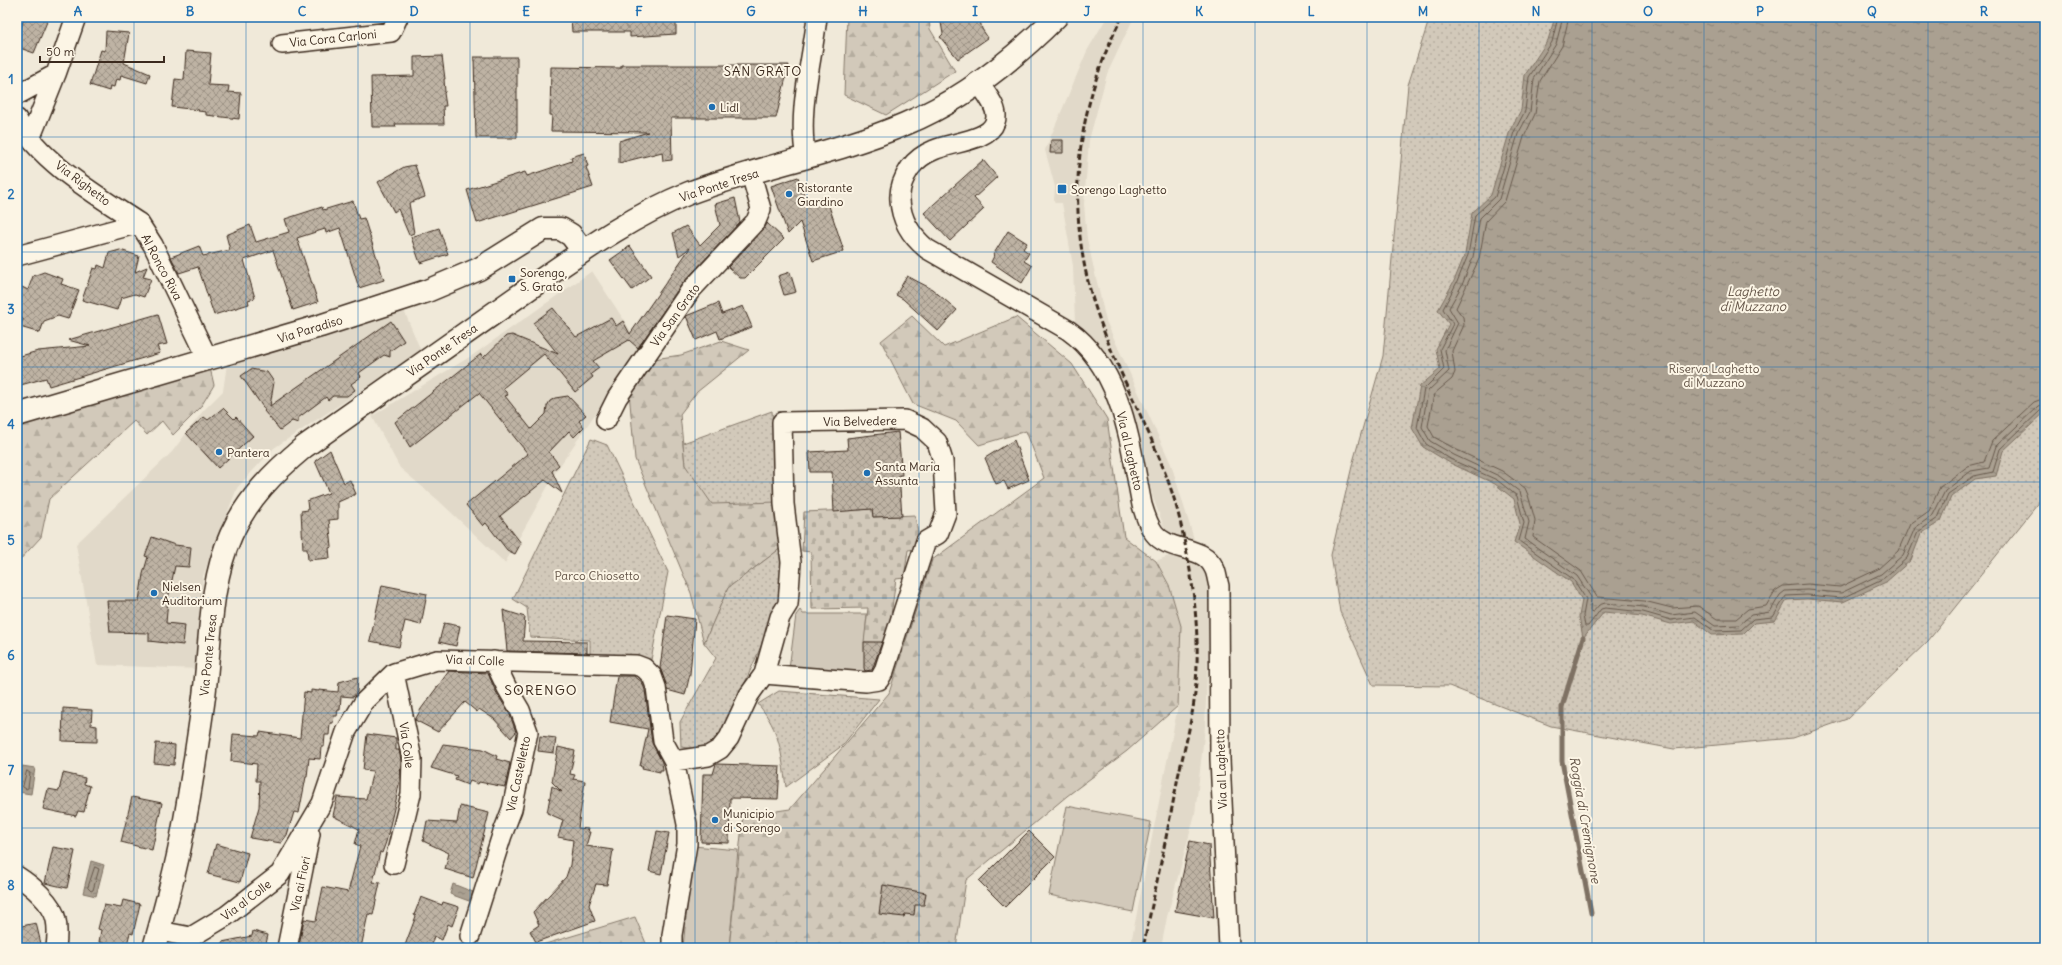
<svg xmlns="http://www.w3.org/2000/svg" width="2062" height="965" viewBox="0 0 2062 965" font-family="Delius,sans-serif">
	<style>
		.built { fill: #e1d9c9 }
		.grass { fill: #d2c9ba; stroke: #867a6c }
		.forest { fill: url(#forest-firs); stroke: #867a6c }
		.cemetery { fill: url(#cemetery-stones); stroke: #867a6c }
		.park { fill: url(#park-dots); stroke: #867a6c }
		.water { fill: url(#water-ripples); stroke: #7e7163 }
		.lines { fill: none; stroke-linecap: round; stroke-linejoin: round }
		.shore { stroke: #67594c; stroke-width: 1 }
		.stream { stroke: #7e7163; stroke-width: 5 }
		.building { fill: url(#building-cross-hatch); stroke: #3b2a1e }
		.minor-casing { stroke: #3b2a1e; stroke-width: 22 }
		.major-casing { stroke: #3b2a1e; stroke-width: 25 }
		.minor { stroke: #fcf5e5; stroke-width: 19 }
		.major { stroke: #fcf5e5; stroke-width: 22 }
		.rail { stroke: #3b2a1e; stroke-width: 3; stroke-dasharray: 6 3; stroke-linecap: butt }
		.grid { fill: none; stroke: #1f6fb2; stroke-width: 1; stroke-opacity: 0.55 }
		.poi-dot { fill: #1f6fb2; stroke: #fcf5e5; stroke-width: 1.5 }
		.labels { text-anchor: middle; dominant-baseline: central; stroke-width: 4; stroke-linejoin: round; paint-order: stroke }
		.street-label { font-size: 12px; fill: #3b2a1e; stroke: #fcf5e5 }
		.poi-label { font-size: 12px; fill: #3b2a1e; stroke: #fcf5e5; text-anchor: start }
		.park-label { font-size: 12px; fill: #615245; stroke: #fcf5e5 }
		.neighbourhood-label { font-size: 13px; letter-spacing: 1px; fill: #3b2a1e; stroke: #fcf5e5 }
		.water-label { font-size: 13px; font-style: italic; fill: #625346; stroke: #fcf5e5 }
		.quarter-label { font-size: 14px; letter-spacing: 1px; fill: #3b2a1e; stroke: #fcf5e5 }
		.neatline { fill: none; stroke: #1f6fb2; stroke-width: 1.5 }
		.grid-label { font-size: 13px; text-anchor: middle; font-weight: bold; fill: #1f6fb2 }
	</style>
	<defs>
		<pattern id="forest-firs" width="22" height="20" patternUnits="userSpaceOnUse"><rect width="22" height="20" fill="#d2c9ba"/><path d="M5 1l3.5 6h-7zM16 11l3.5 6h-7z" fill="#b5ad9f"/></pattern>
		<pattern id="cemetery-stones" width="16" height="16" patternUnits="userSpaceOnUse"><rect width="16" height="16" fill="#d2c9ba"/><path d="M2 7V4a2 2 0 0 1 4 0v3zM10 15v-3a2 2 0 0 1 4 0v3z" fill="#b5ad9f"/></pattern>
		<pattern id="park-dots" width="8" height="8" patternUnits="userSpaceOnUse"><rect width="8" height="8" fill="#d2c9ba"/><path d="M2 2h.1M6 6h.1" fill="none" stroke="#b5ad9f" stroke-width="1.8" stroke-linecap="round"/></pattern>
		<pattern id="water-ripples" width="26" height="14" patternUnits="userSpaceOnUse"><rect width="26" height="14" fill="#aaa091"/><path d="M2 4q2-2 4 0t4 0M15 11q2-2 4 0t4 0" fill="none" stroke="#8c8376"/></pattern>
		<pattern id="building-cross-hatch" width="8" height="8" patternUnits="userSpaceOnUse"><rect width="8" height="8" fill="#beb3a4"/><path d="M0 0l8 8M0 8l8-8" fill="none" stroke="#9c9285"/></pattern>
	</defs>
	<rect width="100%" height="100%" fill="#f0e9d9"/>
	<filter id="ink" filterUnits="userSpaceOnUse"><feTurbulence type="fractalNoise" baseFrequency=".025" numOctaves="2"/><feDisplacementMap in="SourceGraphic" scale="8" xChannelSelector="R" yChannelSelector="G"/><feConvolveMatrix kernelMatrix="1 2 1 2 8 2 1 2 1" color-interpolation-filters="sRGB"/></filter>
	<g filter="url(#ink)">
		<path class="built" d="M1107,17h27l-27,57 -18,66 -5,64 3,35 19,82 65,143 23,75 -28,-7 -13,-34 -23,-93 -10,-22 -33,-51 -12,-8 -2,-58 -11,-63h-7l-1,-3 1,-13 -10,-37 42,-99z
			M592,271l52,80 -51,66 -36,53 -52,93 -67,-63 -38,-32 -28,-52 101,-61z
			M403,308l18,43 -147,97 -37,40 -34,88 -5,93 -101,-4 -21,-121 96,-92 31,-41 20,-20 4,-27z
			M1178,552l28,15 4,25 -5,135 -10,87 -28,103 -6,31h-31l48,-242 3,-80 -12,-41 -13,-24z"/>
		<path class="grass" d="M800,610l3,4h64c-2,22 -4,43 0,64l-78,-9 7,-54z
			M1067,806l84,16 -18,90 -84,-17z
			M693,846l45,4 -9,98h-46z"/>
		<path class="forest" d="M847,17h82l1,12 25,42 -69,44 -42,-20z
			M912,316l32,31 72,-30 56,47 35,55 17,118 32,24 13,24 12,41 -3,80 -51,45 -60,45 -101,84 -10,68h-227l14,-132 47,-7 99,-116 43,-133 112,-82 -18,-47 -47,14 -23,-24 -43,-17 -32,-63z
			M721,341l28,9 -52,42 -17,22 5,51 93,37 3,46 -53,40 -24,55 -13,-50 -56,-134 -6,-67 18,-32 34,-5z
			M208,359l6,26 -14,23 -27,27 -11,-14 -15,14 -13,-14 -85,78 -8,38 -24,26v-148z
			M635,917l13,31h-116z"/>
		<path class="cemetery" d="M872,509l1,8 42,-2 4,25 -3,9 -8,1 -4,28 -8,1 -9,64 -23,-1 4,-34 -56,1 -1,-57 -9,-1 2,-39z"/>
		<path class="park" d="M1430,17h615v478l-117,146 -81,78 -54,19 -119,11 -123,-23 -102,-40 -76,-1 -33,-73 -9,-57 22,-93 30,-106 25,-271z
			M772,411l6,91 -66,2 -27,-39 -2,-22z
			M591,439l16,6 61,127 -17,88 -61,-3v-17l-60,-3 -3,-29 -14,-9z
			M781,548l2,48 -61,139c-16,12 -20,16 -41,12l-1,-25 36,-64 -12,-15 24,-55z
			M779,691l100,8 -36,46 -57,42c-5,-35 -5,-55 -28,-83z"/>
		<path class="water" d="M1555,17h490v395l-42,39 -7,25 -21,3 -24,18 -10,24 -20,13 -10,26 -25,22 -43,20 -36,-3 -20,1 -12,21 -21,2 -11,11 -31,1 -18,-14 -23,3 -29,-8 -38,-4 -21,26 -4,-22 3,-16 -11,-18 -57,-40 6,-18 -6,-25 -19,-15 -45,-21 -27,-16 -11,-19 8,-42 20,-17 -4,-20 13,-25 -11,-14 16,-29 11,-27 7,-41 19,-18 19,-65 11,-20 4,-35 23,-35z
			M22,766l13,2 -4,26 -13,-2z
			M91,861l13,4 -8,31 -13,-3z
			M453,884l20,8 -4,9 -19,-7z"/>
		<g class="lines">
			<path class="shore" d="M1558,17l-6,25 -23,35 -4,34 -11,21 -19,65 -20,18 -7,40 -11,27 -14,27 10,15 -13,25 4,20 -20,20 -7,39 9,16 26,16 45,20 20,16 7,27 -5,18 54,38 13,20 -3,17 2,10h3l13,-17 4,-1 38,4 28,8 24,-3 19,14 27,-1 12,-11 20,-2 13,-21 21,-1 35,3 42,-20 23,-20 11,-26 20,-14 10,-24 26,-18 19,-4 7,-23 41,-39 4,-1
				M1563,17l-7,27 -22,35 -4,33 -12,22 -19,65 -19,19 -7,39 -11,28 -13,23 9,15 -13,27 4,21 -21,20 -6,36 8,14 24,14 45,21 21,16 9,30 -4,17 52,37 14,21 -1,14 3,1 6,-7 6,-2 39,4 27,8 24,-3 20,14 24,-1 12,-10 19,-3 10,-17 5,-4 22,-1 34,3 40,-19 22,-19 12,-27 18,-13 12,-24 26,-20 18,-3 7,-22 42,-40 7,-2
				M1569,17l-7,29 -22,35 -5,33 -11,23 -19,64 -19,20 -7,38 -23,49 7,9 1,8 -12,26 3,21 -3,7 -18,15 -6,32 6,11 23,13 45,21 23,17 3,7 7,25 -2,17 48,34 16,26 47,4 28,7 26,-2 19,13h19l12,-10 18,-3 9,-15 8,-5 25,-2 32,3 38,-18 20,-18 12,-27 19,-13 11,-24 28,-21 16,-4 8,-21 42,-39 11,-4
				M27,771l3,2 -2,15 -2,1 -3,-2z
				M95,867l4,2 -6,21 -2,1 -3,-3z"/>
			<path class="stream" d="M1583,638l-21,69v54l29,152"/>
		</g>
		<path class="building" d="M25,17h24l-15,36 -17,-6v-11z
			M571,17h105v17l-46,3v-5h-58z
			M940,17h39l3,12 6,9 -30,21 -18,-22 3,-3z
			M106,31l23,2 -5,30 26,11 -3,9 -26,-8 -1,5 -4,-1 -2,8 -4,-1 -1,5 -19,-6 11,-35 4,1z
			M186,51l25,2 -3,32 21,1 -1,6 13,1 -2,26 -33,-4v-3l-8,-1 1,-1 -27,-3 3,-28 9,1z
			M442,56l3,23h-1l1,13 -1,1 2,13h-3l1,18h-49l1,3h-24l-1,-50 43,-1v-19z
			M474,57h43v81h-41z
			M621,65h168l-13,53h-105l1,42 -9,1 -1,-9 -43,11v-22l29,-9 -97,-1 1,-16h-2l1,-48 70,1z
			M1051,140h12v13h-13z
			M584,153l4,13 -2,1 7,20 -116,36 -10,-33 58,-18 2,4 45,-15 -1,-4z
			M983,160l14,17 -23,21 10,11 -34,32 -26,-28z
			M415,165l10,32 -16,6 5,30 -5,2 -11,-26 -4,3 -16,-30 26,-15z
			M798,177l9,26 19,-6 18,54 -31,10 -13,-39 -12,12 -17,-48z
			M735,198l5,24 -58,62 -44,64 -9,-8 -36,21 6,7 -8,6 2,3 -18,15 -31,-38 -41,34 5,7 -3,1 26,33 15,-15 1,-8 3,-5 5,-3 13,-2 18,19 -7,6 5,6 -10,10 -5,-6 -20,21 10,13 -7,6 10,22 -17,-13 -45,36 21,27 -6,11 -8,-4 -21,-27 -3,3 -17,-21 62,-51 -49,-61 -69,54 -15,-25 86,-68 2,4 23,-22 6,-1 46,19 -25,-31 20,-15 23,29 35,-19 5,8 7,-5 7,13 60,-86 -11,8 -6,-23 13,-7 14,19 20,-20 -5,-21z
			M353,201l6,18 5,-1 20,62 -25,8 -19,-60 -14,5 -1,-4 -28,9 21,64 -25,8 -20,-60 -29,10 11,38 -7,2 1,4 -35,11 -16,-48 -19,6 -8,-16 28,-11 4,10 27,-6 -4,-15 24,-10 6,17 33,-10 -4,-13 37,-12 1,3z
			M767,223l17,16 -39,39h-5l-12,-11 36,-38z
			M439,228l9,26 -28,9 -9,-26z
			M1008,231l19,12 -4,6 6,4 -5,8 8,5 -10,17 -31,-21 3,-6 -1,-1z
			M630,246l21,30 -19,14 -22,-30z
			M120,250l19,6 -4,16 12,-5 -4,10 8,2 -7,18 -9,-3 -14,4 -4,12 -35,-10 11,-32 4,1 1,-4 7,3 4,-15z
			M44,272l19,7 -2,5 18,6 -11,29 -10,-3 -14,5 -4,12 -20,-6 3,-8 -6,-2v-27l3,1 2,-4 6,3 5,-14z
			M790,272l6,20 -12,3 -6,-19z
			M907,276l25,13 25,21 -19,21 -35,-32 -7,-4z
			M718,303l4,11 21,-8 9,21 -32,12 -3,-8 -21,9 -10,-24z
			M158,314l9,30 -10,2 3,7 -111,33 -3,-8 -29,8v-29l21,-6 52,-5 -22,-6z
			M391,321l13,20 -14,10v6l-6,-2 -25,18 2,4 -10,7 4,6 -8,6h-14l-5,4 -2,-3 -28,21v5l-6,-2 -12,9 -16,-19 1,-1 -24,-34 10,-7 16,3 7,10 -4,24z
			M223,408l11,11 2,-2 17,19 -35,32 -32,-35 18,-16 4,3z
			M898,432l4,43h-3l3,41 -29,1 -1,-8 -38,3 -2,-40h-22l-1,-20 39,-2 -1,-12z
			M1014,440l15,40 -21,9 -4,-8 -8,3 -11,-26z
			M330,450l14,33 6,-3 6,14 -18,8v17l-9,1 3,27 -3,1 1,10 -22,2 -1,-11h-4l-2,-38 7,-1 -1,-9 22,-8 -14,-32z
			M152,537l23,8 16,2 -2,20 -14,-1 -7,33 -2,24 19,2 -2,20 -34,-4v-8l-39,-1 -3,-31h32l4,-27 5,-17 -3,-1z
			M382,585l45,9 -6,31 -16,-4 -6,26 -29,-6z
			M503,610l22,7 -2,24 64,1v11l-80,-2z
			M667,615l28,4 -5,55 -5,21 -18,-5 -7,-22z
			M444,623l16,3 -4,20 -17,-4z
			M864,642h18l-10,28 -7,1 -1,-3z
			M449,671l39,2 7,17 15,25 6,17 -5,6 -17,-19 -15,-10 -2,3 -12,-10 -27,30 -23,-12 6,-11z
			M617,676h17l8,6 3,8 7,53 10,19 1,8h-3v2l-18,-4 1,-2h-3l8,-37 -38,-7z
			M358,677l-1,15 -4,5 -12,-1 -1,14h-2l-1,6h-3l-1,7h-3l-1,12h-4l-1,12h-3l-1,12 -11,-1 -2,19h-1l-7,36 -5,-1 -7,23 -6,8 -31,-5 9,-31 1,-26h-4l1,-17 -26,-3 2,-27 26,2 1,-4 40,6 4,-46 7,1v-3l8,1v-1l19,2 1,-10z
			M63,708l29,2 -1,15 6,1v16l-35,-1z
			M367,734l29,4v12h3l2,10 -1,19 -4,21 -10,42 -4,11 -2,-1 -7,30 7,1 -7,32 -5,-1 -7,34h-51l-11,-2 5,-27 12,2 7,-34 25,5 12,-46 -5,-2 4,-15 -26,-13 4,-19 29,2 7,-28 -10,-1z
			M540,736l16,2 -2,15 -16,-2z
			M156,743l19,2 -1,20 -20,-2z
			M443,744l40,5 14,7 -1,3 14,4 -5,24 -26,-5 -1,2 -8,-3 -2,4 -13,-5 2,-4 -26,-8z
			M558,747l17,4 -5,23 5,1 -2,4 12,2 -7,47 10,1 -1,3h3l-4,14 27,4 -6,35 -11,-1 -7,21 6,16 -59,21 -6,-11 9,-6 -6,-13 33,-35 4,-12 3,-25 -15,-3 5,-17 -16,-7 5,-27 10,6 -10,-10z
			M716,764l64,2 -2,33 -48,-1 -1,45 -28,-1 2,-68h10z
			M63,773l22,5 -1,6 6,2 -6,26 -6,-1 -2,5 -33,-7 5,-20 11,2z
			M132,797l30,6 -10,47 -31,-8z
			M460,806l29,7 -16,65 -28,-9 4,-16 -26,-12 4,-20 30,2z
			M657,831l12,2 -8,41 -12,-3z
			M1029,831l26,26 -50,50 -26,-26z
			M1190,841l19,4 5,73 -39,-7z
			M216,844l32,9 -8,29 -32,-8z
			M53,847l22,4 -8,37 -22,-5z
			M883,885l43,8 -2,12h-9l-1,10 -9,-1 -1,3 -25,-3z
			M421,897l21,8 1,-3 16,5 -7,19 -4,-2 -6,16 -8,-4 -4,12h-26l12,-32 -2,-1z
			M123,900l17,4 -7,30 -3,-1 -4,15 -27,-6 2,-12 -3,-1 6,-24 17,3z
			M36,923l6,25h-25v-21z
			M253,931l15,4 -3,13h-42l-1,-6 30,-6z"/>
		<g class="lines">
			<g class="minor-casing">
				<path id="minor" d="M282,44l109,-12 7,-15
					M56,74l20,-57
					M979,83c7,11 21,26 16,39 -6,19 -44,20 -61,28 -10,4 -18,10 -24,18 -6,9 -11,21 -10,32 1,20 11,36 27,49l141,81c55,39 62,114 74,175 3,10 6,20 12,28 15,20 49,11 60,35 3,5 3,12 5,18l1,173 9,189
					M17,95l39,-21 -26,65
					M17,119c22,43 83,78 122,104
					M806,158c-9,-47 6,-95 11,-141
					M17,256l122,-33 14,22 55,114
					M606,420l11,-22 73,-107 66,-70 5,-12 -10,-35
					M394,673l18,86 -1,35 -17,70
					M674,761l34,-5 12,-7 9,-11 20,-43 15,-21 102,8 13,-2 5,-9 42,-130 12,-7 8,-21 -3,-52 -6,-19 -15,-14 -17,-8 -123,2 2,82 7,58 -2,29 -1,13 -8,13 -16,57
					M17,876c14,9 36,27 39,44 2,9 1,19 0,28
					M159,931l32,6 35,-21 54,-42 42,-71 24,-71 18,-30 30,-29 43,-13 199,5 8,3 8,8 4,11 7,54 11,20 13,63v20l-15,91v13
					M470,936l32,-101 10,-26 16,-77 -8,-22 -13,-22 -13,-27
					M287,948l23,-114"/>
			</g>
			<g class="major-casing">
				<path id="major" d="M17,415l303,-89 107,-35 52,-22 64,-40h18l10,6 12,16
					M154,948c9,-32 18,-64 25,-97 10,-48 17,-97 24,-147 8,-55 5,-118 28,-169 16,-36 43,-63 73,-88l240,-169c46,-32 93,-64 145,-85 71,-27 146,-39 216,-69 58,-24 107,-63 151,-107"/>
			</g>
			<use href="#minor" class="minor"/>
			<use href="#major" class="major"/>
			<path class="rail" d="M1122,17c-49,95 -59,203 -22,304 22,62 57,120 76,184 6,22 11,48 15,71 5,34 8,71 5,106 -2,32 -11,64 -18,95 -11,57 -23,114 -35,171"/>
		</g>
	</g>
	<path class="grid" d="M134,17v931M246,17v931M358,17v931M470,17v931M583,17v931M695,17v931M807,17v931M919,17v931M1031,17v931M1143,17v931M1255,17v931M1367,17v931M1479,17v931M1592,17v931M1704,17v931M1816,17v931M1928,17v931M17,137h2028M17,252h2028M17,367h2028M17,482h2028M17,598h2028M17,713h2028M17,828h2028"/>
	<g class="poi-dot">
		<circle cx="712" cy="107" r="4"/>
		<rect x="1057" y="184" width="10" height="10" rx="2"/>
		<circle cx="789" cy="194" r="4"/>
		<rect x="508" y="275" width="8" height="8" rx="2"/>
		<circle cx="219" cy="452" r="4"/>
		<circle cx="867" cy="473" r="4"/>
		<circle cx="154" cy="593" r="4"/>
		<circle cx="715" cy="820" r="4"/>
	</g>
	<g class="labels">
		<g class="street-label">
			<text transform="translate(333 38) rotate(-6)">Via Cora Carloni</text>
			<text transform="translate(83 183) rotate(37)">Via Righetto</text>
			<text transform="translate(719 185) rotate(-18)">Via Ponte Tresa</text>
			<text transform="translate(162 267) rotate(62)">Al Ronco Riva</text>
			<text transform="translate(675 315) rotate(-54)">Via San Grato</text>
			<text transform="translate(310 329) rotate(-17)">Via Paradiso</text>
			<text transform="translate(442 350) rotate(-35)">Via Ponte Tresa</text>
			<text transform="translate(860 421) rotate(-1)">Via Belvedere</text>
			<text transform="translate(1130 451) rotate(77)">Via al Laghetto</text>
			<text transform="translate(208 655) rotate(-84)">Via Ponte Tresa</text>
			<text transform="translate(475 660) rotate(2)">Via al Colle</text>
			<text transform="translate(407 745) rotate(82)">Via Colle</text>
			<text transform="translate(1221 769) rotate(-92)">Via al Laghetto</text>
			<text transform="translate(518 774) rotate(-78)">Via Castelletto</text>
			<text transform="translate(300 884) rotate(-78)">Via ai Fiori</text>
			<text transform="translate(246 900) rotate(-37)">Via al Colle</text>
		</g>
		<g class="poi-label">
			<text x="720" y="107">Lidl</text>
			<text x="797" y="187">Ristorante<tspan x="797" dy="14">Giardino</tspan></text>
			<text x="1071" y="189">Sorengo Laghetto</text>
			<text x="520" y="272">Sorengo,<tspan x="520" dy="14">S. Grato</tspan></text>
			<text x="227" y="452">Pantera</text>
			<text x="875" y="466">Santa Maria<tspan x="875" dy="14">Assunta</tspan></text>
			<text x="162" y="586">Nielsen<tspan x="162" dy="14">Auditorium</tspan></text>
			<text x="723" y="813">Municipio<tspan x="723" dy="14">di Sorengo</tspan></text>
		</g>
		<g class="park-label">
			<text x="1714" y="368">Riserva Laghetto<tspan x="1714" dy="14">di Muzzano</tspan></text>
			<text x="597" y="575">Parco Chiosetto</text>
		</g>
		<g class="neighbourhood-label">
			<text x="763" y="71">SAN GRATO</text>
		</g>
		<g class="water-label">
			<text x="1753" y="291">Laghetto<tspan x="1753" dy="15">di Muzzano</tspan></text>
			<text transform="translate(1585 820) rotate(80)">Roggia di Cremignone</text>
		</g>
		<g class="quarter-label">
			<text x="541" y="690">SORENGO</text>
		</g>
	</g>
	<rect width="2062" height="965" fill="none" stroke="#fcf5e5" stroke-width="44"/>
	<path d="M40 56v6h124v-6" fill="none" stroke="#3b2a1e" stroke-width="2"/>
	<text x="46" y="56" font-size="12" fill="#3b2a1e" stroke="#fcf5e5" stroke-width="3" paint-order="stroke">50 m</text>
	<rect x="22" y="22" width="2018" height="921" class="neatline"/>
	<g class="grid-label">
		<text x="78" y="16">A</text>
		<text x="190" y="16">B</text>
		<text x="302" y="16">C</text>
		<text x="414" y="16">D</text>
		<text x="526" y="16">E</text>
		<text x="639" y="16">F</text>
		<text x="751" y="16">G</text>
		<text x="863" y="16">H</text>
		<text x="975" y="16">I</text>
		<text x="1087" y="16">J</text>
		<text x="1199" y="16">K</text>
		<text x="1311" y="16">L</text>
		<text x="1423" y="16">M</text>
		<text x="1536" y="16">N</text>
		<text x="1648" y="16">O</text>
		<text x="1760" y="16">P</text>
		<text x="1872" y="16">Q</text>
		<text x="1984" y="16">R</text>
		<text x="11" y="84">1</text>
		<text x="11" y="199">2</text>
		<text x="11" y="314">3</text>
		<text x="11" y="429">4</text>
		<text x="11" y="545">5</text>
		<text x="11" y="660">6</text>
		<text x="11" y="775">7</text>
		<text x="11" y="890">8</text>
	</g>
</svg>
